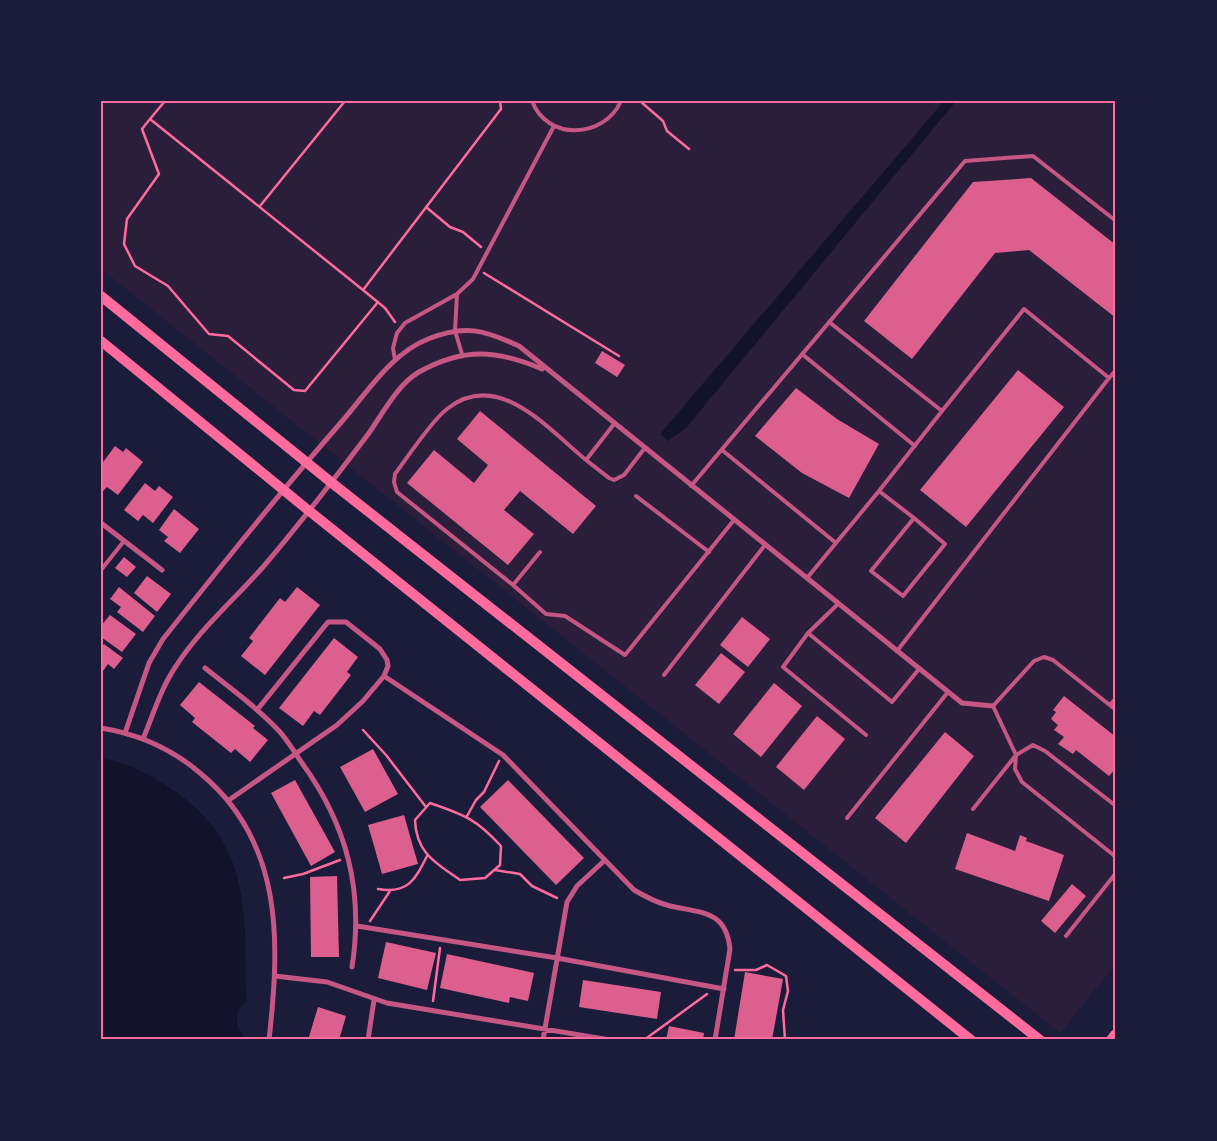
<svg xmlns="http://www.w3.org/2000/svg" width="1217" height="1141" viewBox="0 0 1217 1141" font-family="Roboto,sans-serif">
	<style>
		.green { fill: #2a1e3b }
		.water { fill: #12122b }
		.building { fill: #dd5f8e }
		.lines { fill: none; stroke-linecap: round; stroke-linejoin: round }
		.path { stroke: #ff6b9d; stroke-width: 2.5 }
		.service { stroke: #c65784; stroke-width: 4 }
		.minor { stroke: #c65784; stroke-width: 5 }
		.secondary { stroke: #ff6b9d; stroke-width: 10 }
		.motorway { stroke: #ff6b9d; stroke-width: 12 }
		.neatline { fill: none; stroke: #ff6b9d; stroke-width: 2 }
	</style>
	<rect width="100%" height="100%" fill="#1b1b3a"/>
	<path class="green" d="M101,101h1015v863l-56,69 -959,-764z"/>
	<path class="water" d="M944,101h12l-270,327 -18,13 -8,-7z
		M101,758c23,3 44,15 63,26 89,55 81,127 82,218 -11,8 -13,24 -2,33l-1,5h-142z"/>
	<path class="building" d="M1031,178l85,67v73l-87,-68 -34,3 -83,106 -48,-38 109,-139z
		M602,351l23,14 -8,12 -22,-14z
		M1018,370l46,37 -98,120 -46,-37z
		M796,388l41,31 42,25 -30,54 -47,-25 -47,-37z
		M480,411l116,95 -23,28 -53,-43 -16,19 30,24 -26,31 -101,-82 27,-33 40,33 14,-18 -31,-26z
		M115,446l8,6 3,-4 17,14 -25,33 -11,-8 -4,4 -2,-1v-25z
		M145,483l10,8 4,-5 14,11 -20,26 -10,-8 -5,6 -14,-11z
		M174,509l25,20 -19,24 -16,-12 4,-4 -9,-7z
		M124,557l12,10 -9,10 -12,-9z
		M147,576l24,18 -14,18 -23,-19z
		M119,587l36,29 -12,16 -26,-20 4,-5 -11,-8z
		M297,587l23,18 -55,70 -24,-19 12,-15 -4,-3 31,-40 5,4z
		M110,615l26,19 -14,18 -21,-15v-11z
		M742,617l28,22 -22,28 -28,-22z
		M334,638l24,19 -11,15 4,3 -31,40 -6,-4 -11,15 -24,-18z
		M104,644l19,14 -9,11 -6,-5 -5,7 -2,-23z
		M721,653l24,19 -26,32 -24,-19z
		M199,682l56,44 -2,2 15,12 -18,22 -15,-13 -4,4 -39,-31 3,-4 -15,-13z
		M774,683l28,23 -41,51 -28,-23z
		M1064,696l52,41v31l-7,8 -33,-26 -3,4 -15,-10 6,-7 -10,-7 4,-5 -7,-6 5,-7 -3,-2z
		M817,716l28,23 -41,51 -28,-23z
		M945,732l29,24 -68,87 -31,-25z
		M373,749l25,45 -33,18 -25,-45z
		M295,780l40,72 -24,14 -40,-73z
		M508,780l76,78 -28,27 -76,-78z
		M404,815l14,49 -36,10 -14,-49z
		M967,833l48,18 5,-16 7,3 -1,3 38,14 -15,46 -94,-32z
		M337,876l2,81h-28l-1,-80z
		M1072,884l14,12 -31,37 -14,-12z
		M386,942l50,11 -9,37 -49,-12z
		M447,954l87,19 -6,28 -18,-4 -1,6 -69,-15z
		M745,972l38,7 -11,61h-38z
		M583,980l78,12 -4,27 -78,-12z
		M318,1007l28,9 -7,24h-31z
		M669,1026l35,7 -1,7h-37z"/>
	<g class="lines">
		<path class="path" d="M165,101l-15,18 213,171 138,-181 -1,-8
			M640,101l23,20 4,10 22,18
			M150,119l-8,10 17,45 -32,45 -3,25 11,22 33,20 41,48 19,2 66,54 11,1 73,-89
			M260,206l85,-105
			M426,207l24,20 13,5 18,15
			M484,273l135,83
			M363,290l22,18 10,14
			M363,730l23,25 40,52
			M430,803c35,12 46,16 71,43l-1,19 -15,13 -25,2c-24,-17 -44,-27 -45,-60z
			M467,816l9,-16 8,-8 15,-31
			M495,870l25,4 12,12 25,12
			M284,878l19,-4 37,-14
			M378,889c30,5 37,-9 49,-33
			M370,921l20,-30
			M735,970h21l11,-5 19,11 2,15 -5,19 2,30
			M433,1001l7,-53
			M644,1040l63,-46"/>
		<path class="service" d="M532,101c15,40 72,38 89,0
			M457,294l-2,37 7,23
			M829,322l113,89 82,-102 85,69 7,-8
			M802,354l113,92
			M395,360l-2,-12 4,-15 8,-10 52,-29 16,-15 81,-153
			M722,450l114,93
			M586,460l23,18 5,2 10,-5 20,-26
			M691,486l274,-325 68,-5 83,65
			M879,491l63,-80
			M636,496l73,56
			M540,552l-27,33 -116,-93 -3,-10 1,-8c12,-16 37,-54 52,-65 51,-41 101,20 139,51l28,-36
			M101,570l23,-29
			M807,578l72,-87 35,27 -43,53 32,25 42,-52 -31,-26
			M513,585l33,29 19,2 60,39 109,-135
			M838,604l-30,29 84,69 27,-33
			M808,633l-25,34 83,68
			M897,651l212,-273
			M664,675l101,-130
			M1110,705l6,-7
			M1116,806l-71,-55 -12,-6 -17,10 -1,14 7,13 94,75
			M973,809l43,-54 -23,-49 41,-45 10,-4 9,3 63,50
			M847,818l101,-126
			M1066,936l50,-63"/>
		<path class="minor" d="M101,523l61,47
			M205,668c25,20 53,40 75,64 8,9 15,21 22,31 45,62 62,128 50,204
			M384,676l119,79 131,135c12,7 23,13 36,16 31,7 56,4 60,43l-15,91
			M101,728c37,6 71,21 99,45 84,69 80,169 69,267
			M125,733l24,-70 14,-24c59,-74 118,-148 181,-220 24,-28 48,-66 84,-80 37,-15 56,-9 91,7l443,357 31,3
			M143,739c10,-24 18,-51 33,-73 24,-37 58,-66 87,-99 37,-43 72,-89 106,-134 14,-20 29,-49 50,-61 45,-25 78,-22 123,-3
			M229,800l108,-75 26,-24 21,-25 4,-10 -1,-6 -7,-11 -34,-27h-18l-71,88
			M357,926l200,32 167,31
			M275,976l52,6 60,21 223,37
			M368,1040l6,-40
			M543,1040l24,-138 10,-16 28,-26"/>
		<path class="secondary" d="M101,296l231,187 708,557
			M101,341l207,169 663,530"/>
		<path class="motorway" d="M1112,1040l4,-5"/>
	</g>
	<rect width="1217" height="1141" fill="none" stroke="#1b1b3a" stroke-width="205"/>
	<rect x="102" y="102" width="1012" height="936" class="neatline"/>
</svg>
